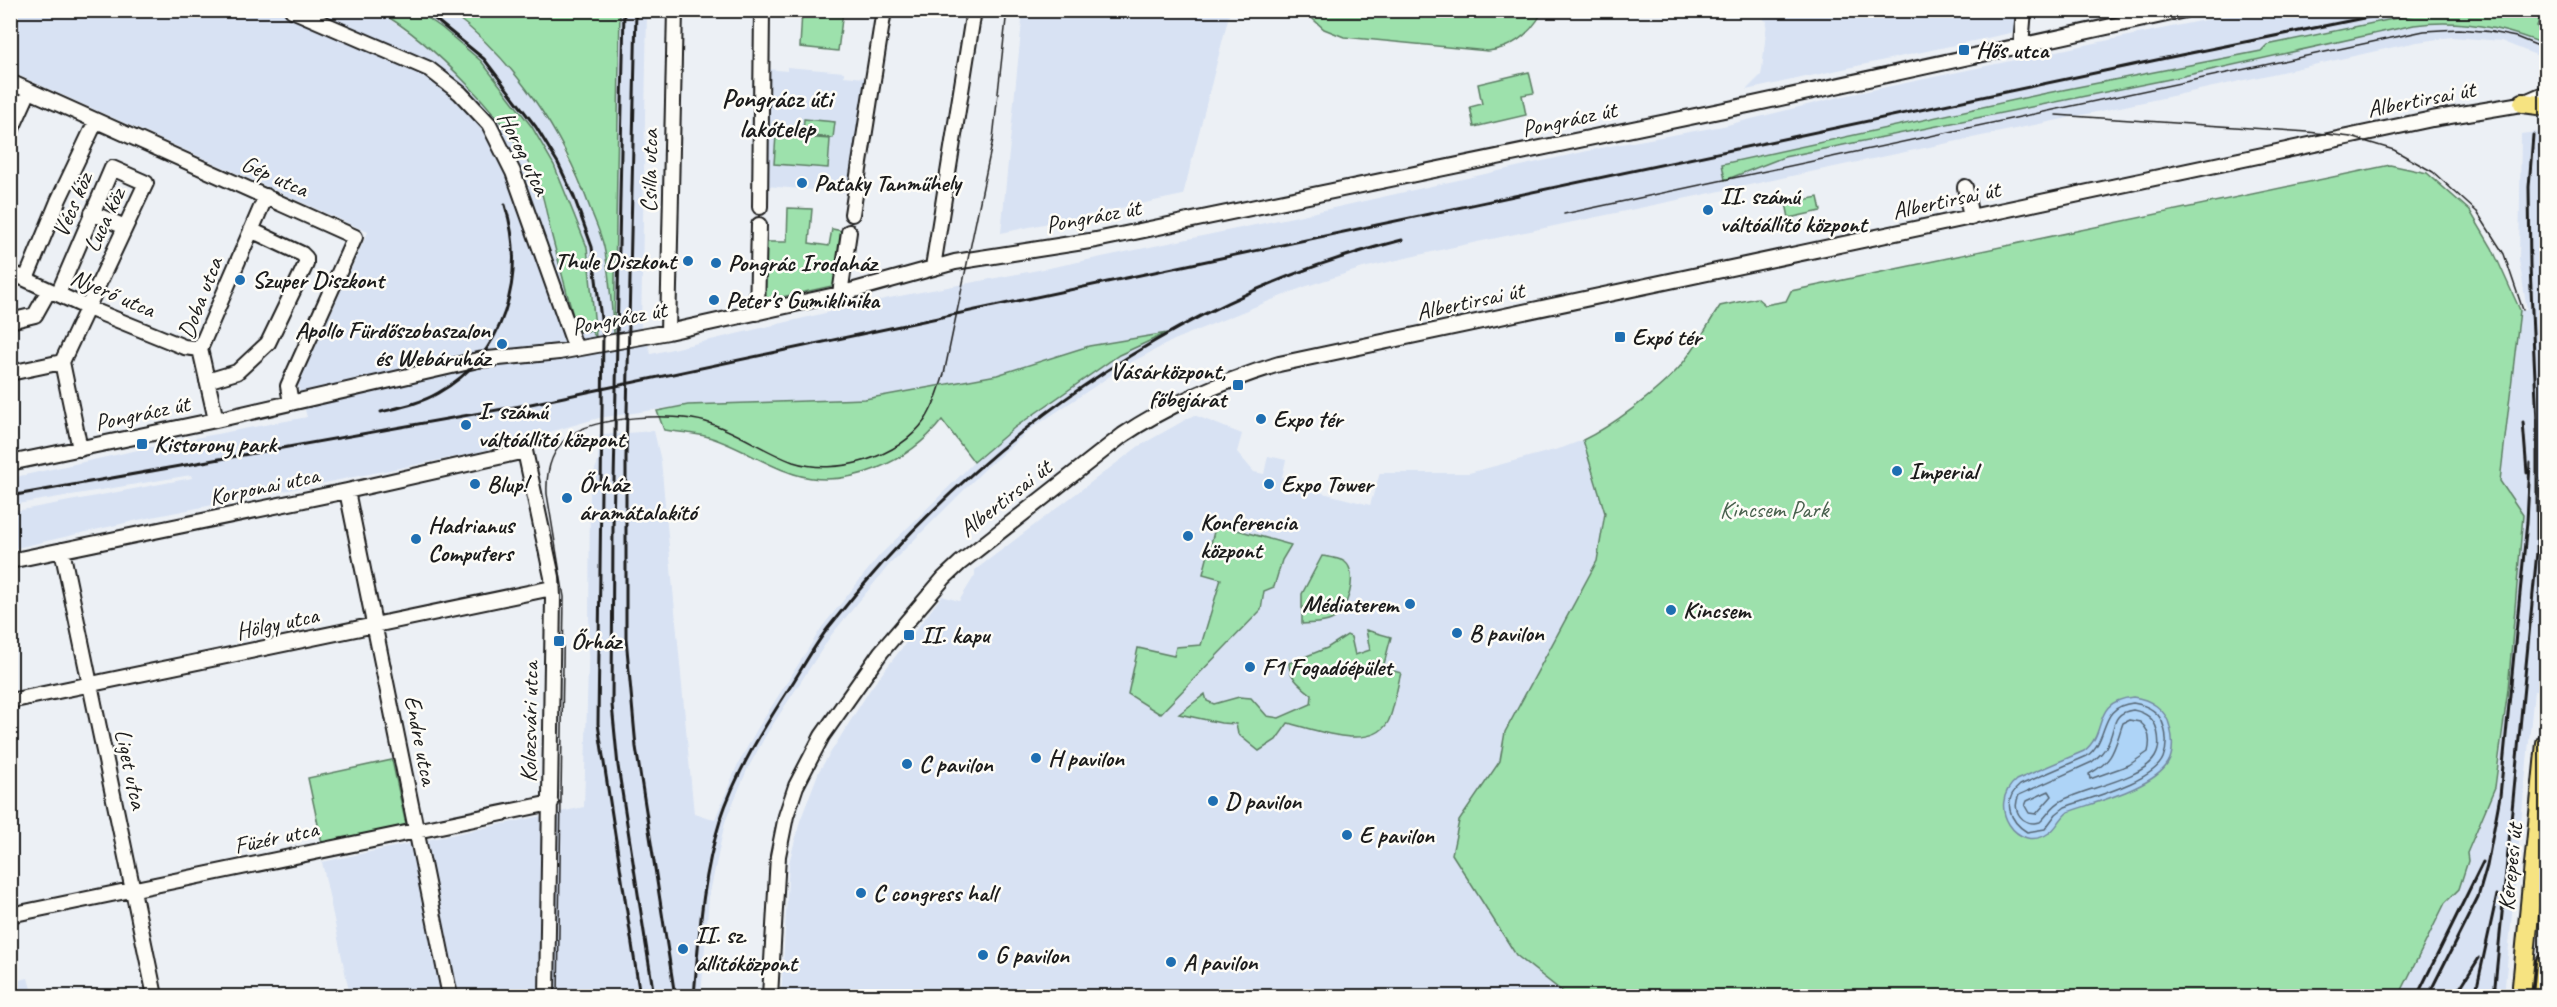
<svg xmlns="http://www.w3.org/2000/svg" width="2557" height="1007" viewBox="0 0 2557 1007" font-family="Caveat,sans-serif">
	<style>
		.built { fill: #d8e2f3 }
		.green { fill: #9de1ac; stroke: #5c7e64; stroke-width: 1.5 }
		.water { fill: #aed4f7; stroke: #748a9f; stroke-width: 1.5 }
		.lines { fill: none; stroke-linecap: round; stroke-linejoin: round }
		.shore { stroke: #566674; stroke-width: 1.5 }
		.minor-casing { stroke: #1c1c1c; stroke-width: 18 }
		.major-casing { stroke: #1c1c1c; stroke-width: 22 }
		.minor { stroke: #fdfcf7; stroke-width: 14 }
		.major { stroke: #f6e381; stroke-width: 18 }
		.tram { stroke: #1c1c1c; stroke-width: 1.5 }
		.rail { stroke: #1c1c1c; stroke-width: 3 }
		.poi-dot { fill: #1f6fb2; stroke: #fdfcf7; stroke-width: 2 }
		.labels { text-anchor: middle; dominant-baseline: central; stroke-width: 5; stroke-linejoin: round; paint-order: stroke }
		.poi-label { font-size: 24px; font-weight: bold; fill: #1c1c1c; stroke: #fdfcf7; text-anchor: start }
		.street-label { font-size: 24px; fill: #1c1c1c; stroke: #fdfcf7 }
		.park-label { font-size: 24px; fill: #49614e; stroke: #fdfcf7 }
		.neighbourhood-label { font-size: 26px; font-weight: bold; fill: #1c1c1c; stroke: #fdfcf7 }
	</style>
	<rect width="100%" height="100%" fill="#ecf0f5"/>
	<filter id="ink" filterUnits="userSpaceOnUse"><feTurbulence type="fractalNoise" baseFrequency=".0167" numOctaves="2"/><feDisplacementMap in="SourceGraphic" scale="12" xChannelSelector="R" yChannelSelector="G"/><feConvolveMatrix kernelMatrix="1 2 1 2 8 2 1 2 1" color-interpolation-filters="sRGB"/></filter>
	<g filter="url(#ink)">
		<path class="built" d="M11,11h367l46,33 37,34 30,33 25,35 21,34 40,151 10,-84 -33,-82 -22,-38 -51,-66 -63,-50h31l5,4 39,35 35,40 22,33 36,75 18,48 10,81 6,-316h27l-6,317 3,3 7,23 238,-56 160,-30 244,-51 317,-71 113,-20 116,-29 408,-86h189l-169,34 -6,6 -214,42 -324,71 2,15 59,-22 386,-78 244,-54 39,-2 52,7 41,15v14l-45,-18 -49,-4 -35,5 -245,54 -723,152 -86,20 -59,19 -126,51 -50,26 -97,65 -47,41 -94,94 -58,70 -66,101 -19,35 -22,52 -16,75 -8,99h-351l-28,-134 262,-55 5,-174 1,-151 8,-20 1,-27 55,-4 7,30 33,353 21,5 22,-53 19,-35 66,-104 57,-71 95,-94 40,-34 105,-73 45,-21 -75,12 -92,29 -132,24 -177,6 -89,13 -124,35 -328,65 -135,31 -1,-37 181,-34 -1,-3 -180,30v-27l163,-36 133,-25 -9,-32 70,-153 -357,-160z
			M1023,11h207l-47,184 -182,38z
			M1765,11v-1l251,1 -1,21 -269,58 15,-15 1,-5 5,-49 -3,-1z
			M787,67l57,5v4l21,2 -17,115 -82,-7 1,-117 20,2z
			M2536,132l10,6v505l-4,49 -8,-1 -30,305h-105l46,-93 14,-14 9,-27 -1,-9 26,-59 4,-16 11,-89 15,-174 -23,-34 20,-171h7l-8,-50 2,-126z
			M1194,415l48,19 -5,18 17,20 10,2 4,-18 18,4 -4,17 15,4 -2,9 24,2 51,13 10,-32h89l93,-25 21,-8 22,73 -8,48 -92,171 -5,29 -41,60 57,134 52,41h-787l8,-133 11,-42 19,-50 52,-83 71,-92 17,5 16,-26v-5l164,-124z
			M28,978l5,18h-22v-14z"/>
		<path class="green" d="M2436,10l106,1 -5,15 9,19c-41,-17 -87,-26 -132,-20l-244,54 -386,78 -59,23 -3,-16 325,-71 214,-42 6,-6z
			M378,11h40l24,17 39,33 51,66 22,38 33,82 9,90 -5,-6h-14c-9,-34 -18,-68 -27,-102 -4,-16 -6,-34 -13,-49 -26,-58 -105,-139 -159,-169z
			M449,11h171l-6,322c-3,-28 -4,-58 -10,-86 -3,-13 -9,-26 -14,-39 -28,-77 -75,-148 -141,-197z
			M802,11h41l-5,40 -38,-4z
			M1304,11h239c-12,22 -30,37 -55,40l-144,-14 -20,-8z
			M1529,72l5,21 -12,2 4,20 -52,12 -4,-20 12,-3 -4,-20z
			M804,119l31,3 -2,16 -30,-3z
			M776,135l54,4 -2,29 -54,-4z
			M2390,165l37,8 43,38 22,37 28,62 -20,171 23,34 -15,174 -13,98 -28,66 1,8 -9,28 -14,14 -46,93h-831l-52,-41 -64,-101 7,-33 41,-60 5,-29 92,-171 8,-48 -22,-73c29,-14 71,-46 93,-69 17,-18 30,-44 44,-65l37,-8 8,7 21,-4 5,-10z
			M1818,197l3,14 -32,7 -3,-15z
			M788,208l24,1 -3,34 20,3 3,-17 16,3 -7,52 -82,18 3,-60h25z
			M1167,333l-48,22 -105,73 -40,34 -32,-42c-32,41 -95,71 -148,54 -30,-9 -58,-30 -89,-38 -13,-3 -27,-4 -41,-6l-7,-19 31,-6 177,-6 132,-24 92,-29z
			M1216,524l75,21 -9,15 -8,27 -10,4 -3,19 -101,104 -32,-20 10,-46 36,8 2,-9 25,-2 20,-66 -18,-5z
			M1322,556c7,1 17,2 23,6 14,11 3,51 -14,58 -8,4 -20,3 -29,4v-30z
			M1366,630l25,7 -8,31 18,5c-4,13 -7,38 -13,49 -17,30 -75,7 -100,1l-12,17 -17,11 -21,-17 -2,-10 -15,-1 -42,-9 26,-20 2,7 7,3 25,-7 12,1 16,18 12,2 32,-14 1,-9c-11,-9 -23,-17 -23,-32l38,-15 20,-13 4,2 4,18 15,-5z
			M392,760l14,65 -84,18 -14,-65z"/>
		<path class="water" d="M2133,697c17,2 33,12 37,30 3,11 4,26 -2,36 -15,25 -73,39 -100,49 -8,6 -11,16 -19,21 -31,22 -64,-27 -33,-53l68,-29c25,-19 6,-49 49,-54z"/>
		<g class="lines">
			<path class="shore" d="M2133,703c14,2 27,9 31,24 3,10 3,21 -1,31 -10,24 -74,40 -98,49l-9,7 -11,15 -18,3c-18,-11 -25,-32 -7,-47l67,-29c24,-18 10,-49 46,-53z
				M2133,710c11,2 21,8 24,20 2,8 3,19 -2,27 -13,22 -69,31 -92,43 -11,5 -15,15 -23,22 -17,5 -29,-11 -21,-27l73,-33c7,-6 13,-11 16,-19 8,-16 3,-30 25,-33z
				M2129,720l11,2c10,8 11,18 8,30l-19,13 -39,14 -1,-5c26,-14 25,-26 34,-51z
				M2049,791l3,5 -16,18 -7,-1 -4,-7 2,-5z"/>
			<g class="minor-casing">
				<path id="minor" d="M292,10l137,59 31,24 29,31 24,48 63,177
					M2021,45l3,-35
					M10,82l345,155 -67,149 3,17
					M2523,103l23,-10
					M10,133l19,-42
					M1965,187l6,31
					M760,207l2,-197
					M92,213l33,14
					M852,214l32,-204
					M933,267l41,-257
					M10,272l78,36 96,39 16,2
					M26,279l33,-80 37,-78
					M58,294l54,-126 34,15 -84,179 18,87
					M840,294l9,-62
					M757,313l2,-88
					M10,321l25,-6 14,-25
					M668,332l7,-322
					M10,373l52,-11
					M207,381l30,-9 31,-29 38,-79v-6l-4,-4 -51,-24
					M216,420l-16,-71 66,-153
					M10,463l206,-43 262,-60 81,-8 109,-20 172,-38 115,-32 141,-22 657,-136 432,-94
					M347,491l103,505
					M62,550l93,446
					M10,561l337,-70 178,-40 27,126 1,20 -6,399
					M10,701l542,-113
					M10,915l541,-112
					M770,996l8,-140 8,-40 10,-30 26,-50 59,-84 63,-74 16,-15 163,-128c49,-33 101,-54 156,-71l1153,-245 101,-17"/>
			</g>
			<g class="major-casing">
				<path id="major" d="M2523,103l23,3
					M2521,996l25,-253
					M2543,996l3,-33"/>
			</g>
			<use href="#minor" class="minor"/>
			<use href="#major" class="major"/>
			<path class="tram" d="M2485,31l31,6 30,12
				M2056,115l252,17 43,5 43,13 39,22 44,40 27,42 19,56
				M1564,214l860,-183 35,-2 34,3
				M558,996l6,-399 -17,-103c-1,-21 4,-43 21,-57 26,-21 106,-25 138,-15 31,9 57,29 87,40 43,14 105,-4 132,-42 9,-14 14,-30 19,-46l49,-235 14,-129"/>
			<path class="rail" d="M424,10l60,49 52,68 22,36 16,34 18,50 11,88 -5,389 42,272
				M624,10l-11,519 -1,176 6,61 36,230
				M636,10l-10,448v180l10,109 39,249
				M381,412c20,-5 40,-9 57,-19 67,-38 89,-117 67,-188
				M2523,422l4,51
				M10,496l516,-91 1640,-347 237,-48
				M694,996c5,-58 8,-118 26,-175 16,-49 44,-94 72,-137 12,-19 23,-39 36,-56 144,-184 345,-331 574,-388
				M2417,996l66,-134
				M2428,996l50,-99 9,-31 13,-70 27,-274 3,-59
				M2455,996l24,-38
				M2475,996l22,-101
				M2494,996l43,-444v-129l-7,-157 -1,-79 4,-52"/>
		</g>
	</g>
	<g class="poi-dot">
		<rect x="1958" y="44" width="12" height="12" rx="3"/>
		<circle cx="802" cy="183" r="6"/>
		<circle cx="1708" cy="210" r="6"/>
		<circle cx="688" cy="261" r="6"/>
		<circle cx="716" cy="263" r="6"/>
		<circle cx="240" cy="280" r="6"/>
		<circle cx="714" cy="300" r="6"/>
		<rect x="1614" y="331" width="12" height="12" rx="3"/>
		<circle cx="502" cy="344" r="6"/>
		<rect x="1232" y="379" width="12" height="12" rx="3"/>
		<circle cx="1261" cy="419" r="6"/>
		<circle cx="466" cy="425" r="6"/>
		<rect x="136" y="438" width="12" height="12" rx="3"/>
		<circle cx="1897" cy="471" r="6"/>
		<circle cx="475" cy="484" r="6"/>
		<circle cx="1269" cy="484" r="6"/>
		<circle cx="567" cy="498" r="6"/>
		<circle cx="1188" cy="536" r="6"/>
		<circle cx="416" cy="539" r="6"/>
		<circle cx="1410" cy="604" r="6"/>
		<circle cx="1671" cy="610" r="6"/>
		<circle cx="1457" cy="633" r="6"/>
		<rect x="903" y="629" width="12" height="12" rx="3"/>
		<rect x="553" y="635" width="12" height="12" rx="3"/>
		<circle cx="1250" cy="667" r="6"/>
		<circle cx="1036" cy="758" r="6"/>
		<circle cx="907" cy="764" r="6"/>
		<circle cx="1213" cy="801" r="6"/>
		<circle cx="1347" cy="835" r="6"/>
		<circle cx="861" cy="893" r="6"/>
		<circle cx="683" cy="949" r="6"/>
		<circle cx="983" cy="955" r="6"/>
		<circle cx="1171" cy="962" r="6"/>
	</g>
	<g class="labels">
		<g class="poi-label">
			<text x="1976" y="50">Hős utca</text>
			<text x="814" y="183">Pataky Tanműhely</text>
			<text x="1720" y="196">II. számú<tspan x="1720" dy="28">váltóállító központ</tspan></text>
			<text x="676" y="261" text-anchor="end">Thule Diszkont</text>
			<text x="728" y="263">Pongrác Irodaház</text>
			<text x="252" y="280">Szuper Diszkont</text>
			<text x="726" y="300">Peter's Gumiklinika</text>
			<text x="490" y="330" text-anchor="end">Apollo Fürdőszobaszalon<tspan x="490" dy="28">és Webáruház</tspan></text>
			<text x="1632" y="337">Expó tér</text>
			<text x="1226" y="371" text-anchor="end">Vásárközpont,<tspan x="1226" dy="28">főbejárat</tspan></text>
			<text x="478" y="411">I. számú<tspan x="478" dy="28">váltóállító központ</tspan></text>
			<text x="1273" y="419">Expo tér</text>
			<text x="154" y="444">Kistorony park</text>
			<text x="1909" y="471">Imperial</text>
			<text x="487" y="484">Blup!</text>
			<text x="579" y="484">Őrház<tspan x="579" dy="28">áramátalakító</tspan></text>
			<text x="1281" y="484">Expo Tower</text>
			<text x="1200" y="522">Konferencia<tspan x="1200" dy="28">központ</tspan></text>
			<text x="428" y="525">Hadrianus<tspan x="428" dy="28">Computers</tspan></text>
			<text x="1398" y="604" text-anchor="end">Médiaterem</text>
			<text x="1683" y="610">Kincsem</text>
			<text x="1469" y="633">B pavilon</text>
			<text x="921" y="635">II. kapu</text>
			<text x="571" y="641">Őrház</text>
			<text x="1262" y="667">F1 Fogadóépület</text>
			<text x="1048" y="758">H pavilon</text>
			<text x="919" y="764">C pavilon</text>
			<text x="1225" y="801">D pavilon</text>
			<text x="1359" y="835">E pavilon</text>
			<text x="873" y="893">C congress hall</text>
			<text x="695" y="935">II. sz.<tspan x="695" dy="28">állítóközpont</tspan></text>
			<text x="995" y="955">G pavilon</text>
			<text x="1183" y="962">A pavilon</text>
		</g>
		<g class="street-label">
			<text transform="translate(2421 99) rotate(-11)">Albertirsai út</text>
			<text transform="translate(1569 119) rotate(-12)">Pongrácz út</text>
			<text transform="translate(524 153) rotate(64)">Horog utca</text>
			<text transform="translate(649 171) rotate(-89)">Csilla utca</text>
			<text transform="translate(275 176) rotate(24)">Gép utca</text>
			<text transform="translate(1946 200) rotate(-12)">Albertirsai út</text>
			<text transform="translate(72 205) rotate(-67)">Vécs köz</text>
			<text transform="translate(1093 216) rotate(-11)">Pongrácz út</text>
			<text transform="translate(104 220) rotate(-65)">Luca köz</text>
			<text transform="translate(113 293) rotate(23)">Nyerő utca</text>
			<text transform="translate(200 298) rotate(-69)">Doba utca</text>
			<text transform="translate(1470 301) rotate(-12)">Albertirsai út</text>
			<text transform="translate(619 318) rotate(-11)">Pongrácz út</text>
			<text transform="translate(142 413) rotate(-12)">Pongrácz út</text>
			<text transform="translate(264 486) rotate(-12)">Korponai utca</text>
			<text transform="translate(1005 498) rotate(-38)">Albertirsai út</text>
			<text transform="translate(277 623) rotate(-12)">Hölgy utca</text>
			<text transform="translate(529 722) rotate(-89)">Kolozsvári utca</text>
			<text transform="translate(421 740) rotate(79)">Endre utca</text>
			<text transform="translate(131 769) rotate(78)">Liget utca</text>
			<text transform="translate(276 837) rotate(-12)">Füzér utca</text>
			<text transform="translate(2510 867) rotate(-84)">Kerepesi út</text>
		</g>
		<g class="park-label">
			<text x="1774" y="509">Kincsem Park</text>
		</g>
		<g class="neighbourhood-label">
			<text x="777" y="98">Pongrácz úti<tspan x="777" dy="30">lakótelep</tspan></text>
		</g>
	</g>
	<rect width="2557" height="1007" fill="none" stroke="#fdfcf7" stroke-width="36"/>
	<rect x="18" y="18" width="2521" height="971" fill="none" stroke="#1c1c1c" stroke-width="2" filter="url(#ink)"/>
</svg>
